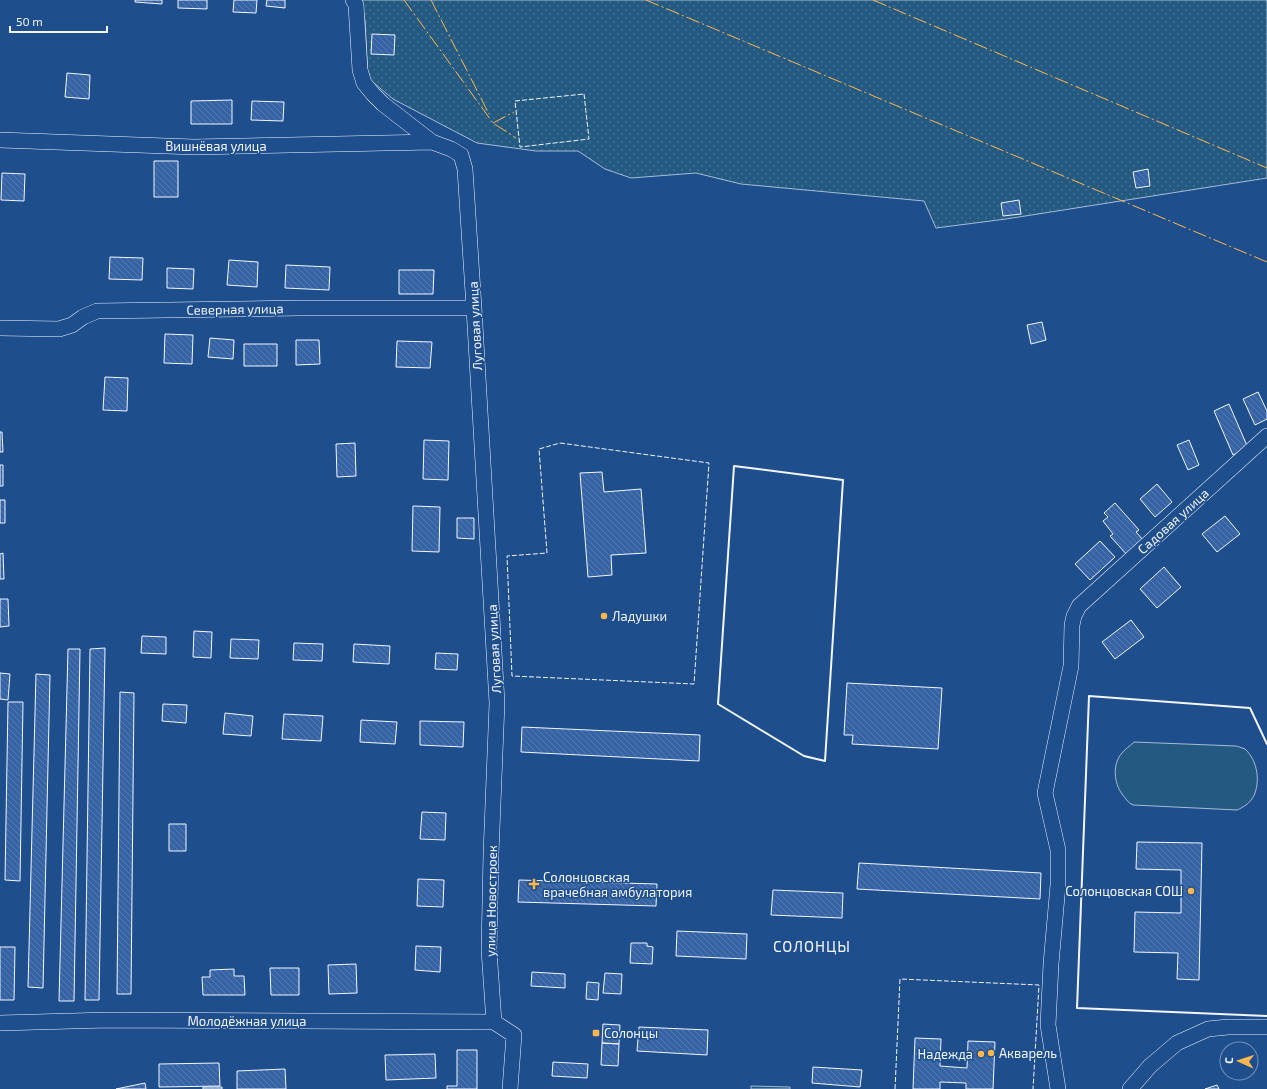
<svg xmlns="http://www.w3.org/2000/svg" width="1267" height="1089" viewBox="0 0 1267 1089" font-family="'Exo 2',sans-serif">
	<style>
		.green { fill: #245a82; stroke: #a8bbd7 }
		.garden { fill: url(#garden-dots); stroke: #a8bbd7 }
		.building { fill: url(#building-back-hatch); stroke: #f2f6ff }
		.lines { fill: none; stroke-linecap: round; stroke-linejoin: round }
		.minor-casing { stroke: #f2f6ff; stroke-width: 16 }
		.minor { stroke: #1f4e8c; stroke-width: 15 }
		.fence { stroke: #f2f6ff; stroke-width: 1; stroke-dasharray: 5 2; stroke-linecap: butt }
		.wall { stroke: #f2f6ff; stroke-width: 2 }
		.power { stroke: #ffb74d; stroke-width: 1; stroke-dasharray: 14 3 2 3; stroke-linecap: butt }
		.poi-dot { fill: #ffb74d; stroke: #1f4e8c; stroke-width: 1.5 }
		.labels { text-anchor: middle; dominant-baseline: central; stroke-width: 3; stroke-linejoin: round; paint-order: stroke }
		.street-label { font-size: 13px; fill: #f2f6ff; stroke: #1f4e8c }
		.poi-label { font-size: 13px; fill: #f2f6ff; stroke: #1f4e8c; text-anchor: start }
		.quarter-label { font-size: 15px; letter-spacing: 1px; fill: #f2f6ff; stroke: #1f4e8c }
	</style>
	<defs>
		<pattern id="garden-dots" width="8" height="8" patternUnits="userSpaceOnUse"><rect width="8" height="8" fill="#245a82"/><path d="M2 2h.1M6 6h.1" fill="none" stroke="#447295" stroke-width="1.8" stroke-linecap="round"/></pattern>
		<pattern id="building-back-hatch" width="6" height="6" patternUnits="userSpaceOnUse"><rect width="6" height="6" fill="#3563a3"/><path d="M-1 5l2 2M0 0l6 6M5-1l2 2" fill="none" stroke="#537ab1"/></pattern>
	</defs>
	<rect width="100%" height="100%" fill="#1f4e8c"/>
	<path class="green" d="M1134,742l102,4c3,1 7,2 9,3 12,11 15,30 10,44 -3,9 -11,14 -18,17l-104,-5c-5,-2 -7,-6 -11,-11 -8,-11 -10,-30 0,-41 3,-4 8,-7 12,-11z
		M751,1086l39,1v2h-39z"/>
	<path class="garden" d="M360,0h907v178l-261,41 -70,9 -12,-27 -183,-17 -45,-11 -65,5 -26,-9 -27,-18h-42l-59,-8 -84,-44 -25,-21 -3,-58z"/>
	<path class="building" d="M135,0h27v4l-27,-2z
		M178,0h29v9l-29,-1z
		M234,0h23l-1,13 -23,-1z
		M267,0h18v8l-19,-2z
		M372,34l23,1 -1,20 -23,-1z
		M67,73l23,2 -1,24 -24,-2z
		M232,100v24h-41v-23z
		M252,101l32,1 -1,19 -32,-1z
		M154,161h24v36h-24z
		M1148,169l2,17 -14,2 -3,-16z
		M2,173l23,1 -1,27 -23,-1z
		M1019,200l2,14 -18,2 -2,-13z
		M110,257l33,1 -1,22 -33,-1z
		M229,260l29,2 -1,25 -30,-2z
		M286,265l44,2 -1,23 -44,-2z
		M167,268l27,1 -1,20 -26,-1z
		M399,270h35l-1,24h-34z
		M1042,322l4,18 -15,4 -4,-19z
		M165,334l28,1 -1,29 -28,-1z
		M210,338l24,2 -1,19 -25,-2z
		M296,340h23l1,24 -24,1z
		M397,341l35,1 -2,26 -34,-1z
		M244,344h33v22h-33z
		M105,377l23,1 -1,33 -24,-1z
		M1258,392l9,19v8l-12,6 -12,-26z
		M1229,404l19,44 -15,7 -19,-44z
		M0,432h2l1,20h-3z
		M424,440l25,1 -1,39 -25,-1z
		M1189,440l10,25 -11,5 -11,-25z
		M355,443l1,33 -19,1 -1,-33z
		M0,465h3v21h-3z
		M602,472l2,20 37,-3 5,64 -35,2 1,20 -24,2 -8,-104z
		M1157,484l15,18 -17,15 -15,-18z
		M0,500h5v23h-5z
		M1115,503l24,27 -3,2 8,9 -16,15 -18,-20 3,-2 -10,-13 5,-4 -4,-4z
		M413,506l27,1 -1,45 -27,-1z
		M1225,516l15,18 -23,18 -15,-18z
		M457,518h17v21l-17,-1z
		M1100,541l15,16 -25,23 -15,-16z
		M3,553l1,26h-4v-25z
		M1164,567l17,20 -24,21 -17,-19z
		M0,599h8l1,27 -9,1z
		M1131,620l13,17 -29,22 -13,-17z
		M194,631l18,1 -1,26 -18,-1z
		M142,636l24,1v17l-25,-1z
		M231,639l28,1 -1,19 -28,-1z
		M294,643l29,1 -1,17 -29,-1z
		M354,644l36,2 -1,18 -36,-2z
		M105,648l-6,352h-14l5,-351z
		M68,649h12l-6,352h-15z
		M436,653l22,1 -1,16 -22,-1z
		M0,673l10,1 -2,26 -8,-1z
		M36,674l14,1 -7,313 -15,-1z
		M847,683l95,5 -4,61 -86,-5 1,-9h-9z
		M120,692l14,1 -3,301h-14z
		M8,702h15l-3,179 -15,-1z
		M163,704l24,1 -1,18 -24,-2z
		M225,713l28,3 -2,20 -28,-2z
		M284,714l39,2 -2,25 -39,-2z
		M361,720l36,2 -2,22 -35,-2z
		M420,721l44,1 -1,25 -43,-2z
		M522,727l178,8 -1,26 -178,-9z
		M422,812l24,1 -1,27 -25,-1z
		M169,824h17v27h-17z
		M1137,842l65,1 -3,137 -22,-1 1,-26 -44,-1 1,-40 46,1v-43l-45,-1z
		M859,863l182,10 -1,26 -183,-10z
		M418,879l26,1 -1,27 -26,-1z
		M519,880l138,4 -1,22 -138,-4z
		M773,890l70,3 -1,25 -71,-3z
		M677,931l70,3 -1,25 -70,-3z
		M631,943h16v3l6,1 -1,17 -22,-1z
		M416,946l25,1 -1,25 -25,-2z
		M0,947h15l-1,53h-14z
		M356,964l1,29 -28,1 -1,-29z
		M270,968h29v27h-28z
		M234,969v7h10l1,19h-42l-1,-18h8v-7z
		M532,972l33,2v14l-34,-2z
		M605,973l17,1 -1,20 -18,-1z
		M587,982l12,1 -1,17 -12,-1z
		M603,1024l17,1 -1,19 -17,-1z
		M639,1027l69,3 -1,25 -70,-4z
		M915,1038l26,1 -1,27 27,2 1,-27 27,1 -2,47h-27v-6l-26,-1v7h-27z
		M602,1043l17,1 -1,22 -17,-1z
		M457,1050h20v39h-30v-3h10z
		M435,1054l1,24 -50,2 -1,-25z
		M553,1062l35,2 -1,14 -35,-2z
		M219,1063l1,23 -61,1v-23z
		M813,1067l49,3 -2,17 -48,-4z
		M285,1069l1,20h-49v-18z
		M145,1083l1,6h-30z
		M1217,1085l2,4h-14z
		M203,1087h19v2h-19z"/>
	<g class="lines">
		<g class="minor-casing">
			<path id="minor" d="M353,0l3,5 4,65 4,13 9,11 10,10 49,38 19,7 10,6 4,14 9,139 23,395 -6,151 -2,96 5,72 20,13 -4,54
				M0,140l194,7 238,-5
				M0,328l59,1 13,-4 11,-8 14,-6 202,-3h175
				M0,1023l108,-3 386,2
				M1058,1089l-10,-64 3,-61 7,-79v-35l-13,-57 26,-127 1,-41 2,-9 5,-10 188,-170
				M1130,1089l20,-23 27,-23 31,-14 20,-2h39"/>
		</g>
		<use href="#minor" class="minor"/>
		<path class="fence" d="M584,94l5,45 -69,8 -5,-46z
			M560,443l149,20 -15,221 -182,-8 -5,-120 40,-3 -8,-104z
			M895,1089l5,-110 139,6 -6,104"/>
		<path class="wall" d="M734,466l109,14 -18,281 -21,-5 -86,-52z
			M1267,744l-17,-36 -161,-12 -12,312 190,8"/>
		<path class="power" d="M404,0l89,123 23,15
			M431,0l58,114
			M646,0l621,262
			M873,0l394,168
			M493,123l21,-11"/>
	</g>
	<g class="poi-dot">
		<circle cx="604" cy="616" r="4"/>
		<path d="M532 878h4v4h4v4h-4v4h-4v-4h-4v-4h4z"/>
		<circle cx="1191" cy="891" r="4"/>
		<rect x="592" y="1029" width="8" height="8" rx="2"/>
		<circle cx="991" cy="1053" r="4"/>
		<circle cx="981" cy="1054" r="4"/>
	</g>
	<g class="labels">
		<g class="street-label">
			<text x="216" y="146">Вишнёвая улица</text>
			<text transform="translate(235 309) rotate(-1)">Северная улица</text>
			<text transform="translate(475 326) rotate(-93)">Луговая улица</text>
			<text transform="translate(1173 521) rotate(-42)">Садовая улица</text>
			<text transform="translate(494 649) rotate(-93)">Луговая улица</text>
			<text transform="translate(491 901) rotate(-89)">улица Новостроек</text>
			<text x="247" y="1021">Молодёжная улица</text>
		</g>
		<g class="poi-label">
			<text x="612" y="616">Ладушки</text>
			<text x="543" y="877">Солонцовская<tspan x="543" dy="15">врачебная амбулатория</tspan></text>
			<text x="1183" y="891" text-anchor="end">Солонцовская СОШ</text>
			<text x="604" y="1033">Солонцы</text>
			<text x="999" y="1053">Акварель</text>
			<text x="973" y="1054" text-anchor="end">Надежда</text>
		</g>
		<g class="quarter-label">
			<text x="812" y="946">СОЛОНЦЫ</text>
		</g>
	</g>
	<g transform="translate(1239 1061) rotate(273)"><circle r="19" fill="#1f4e8c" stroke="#7391ba"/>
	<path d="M0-3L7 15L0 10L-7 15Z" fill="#ffb74d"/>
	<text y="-6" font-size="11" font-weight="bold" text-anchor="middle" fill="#f2f6ff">С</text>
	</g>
	<path d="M10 26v6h97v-6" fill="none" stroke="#f2f6ff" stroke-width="2"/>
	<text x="16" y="26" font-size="12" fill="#f2f6ff" stroke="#1f4e8c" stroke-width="3" paint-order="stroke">50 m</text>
</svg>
